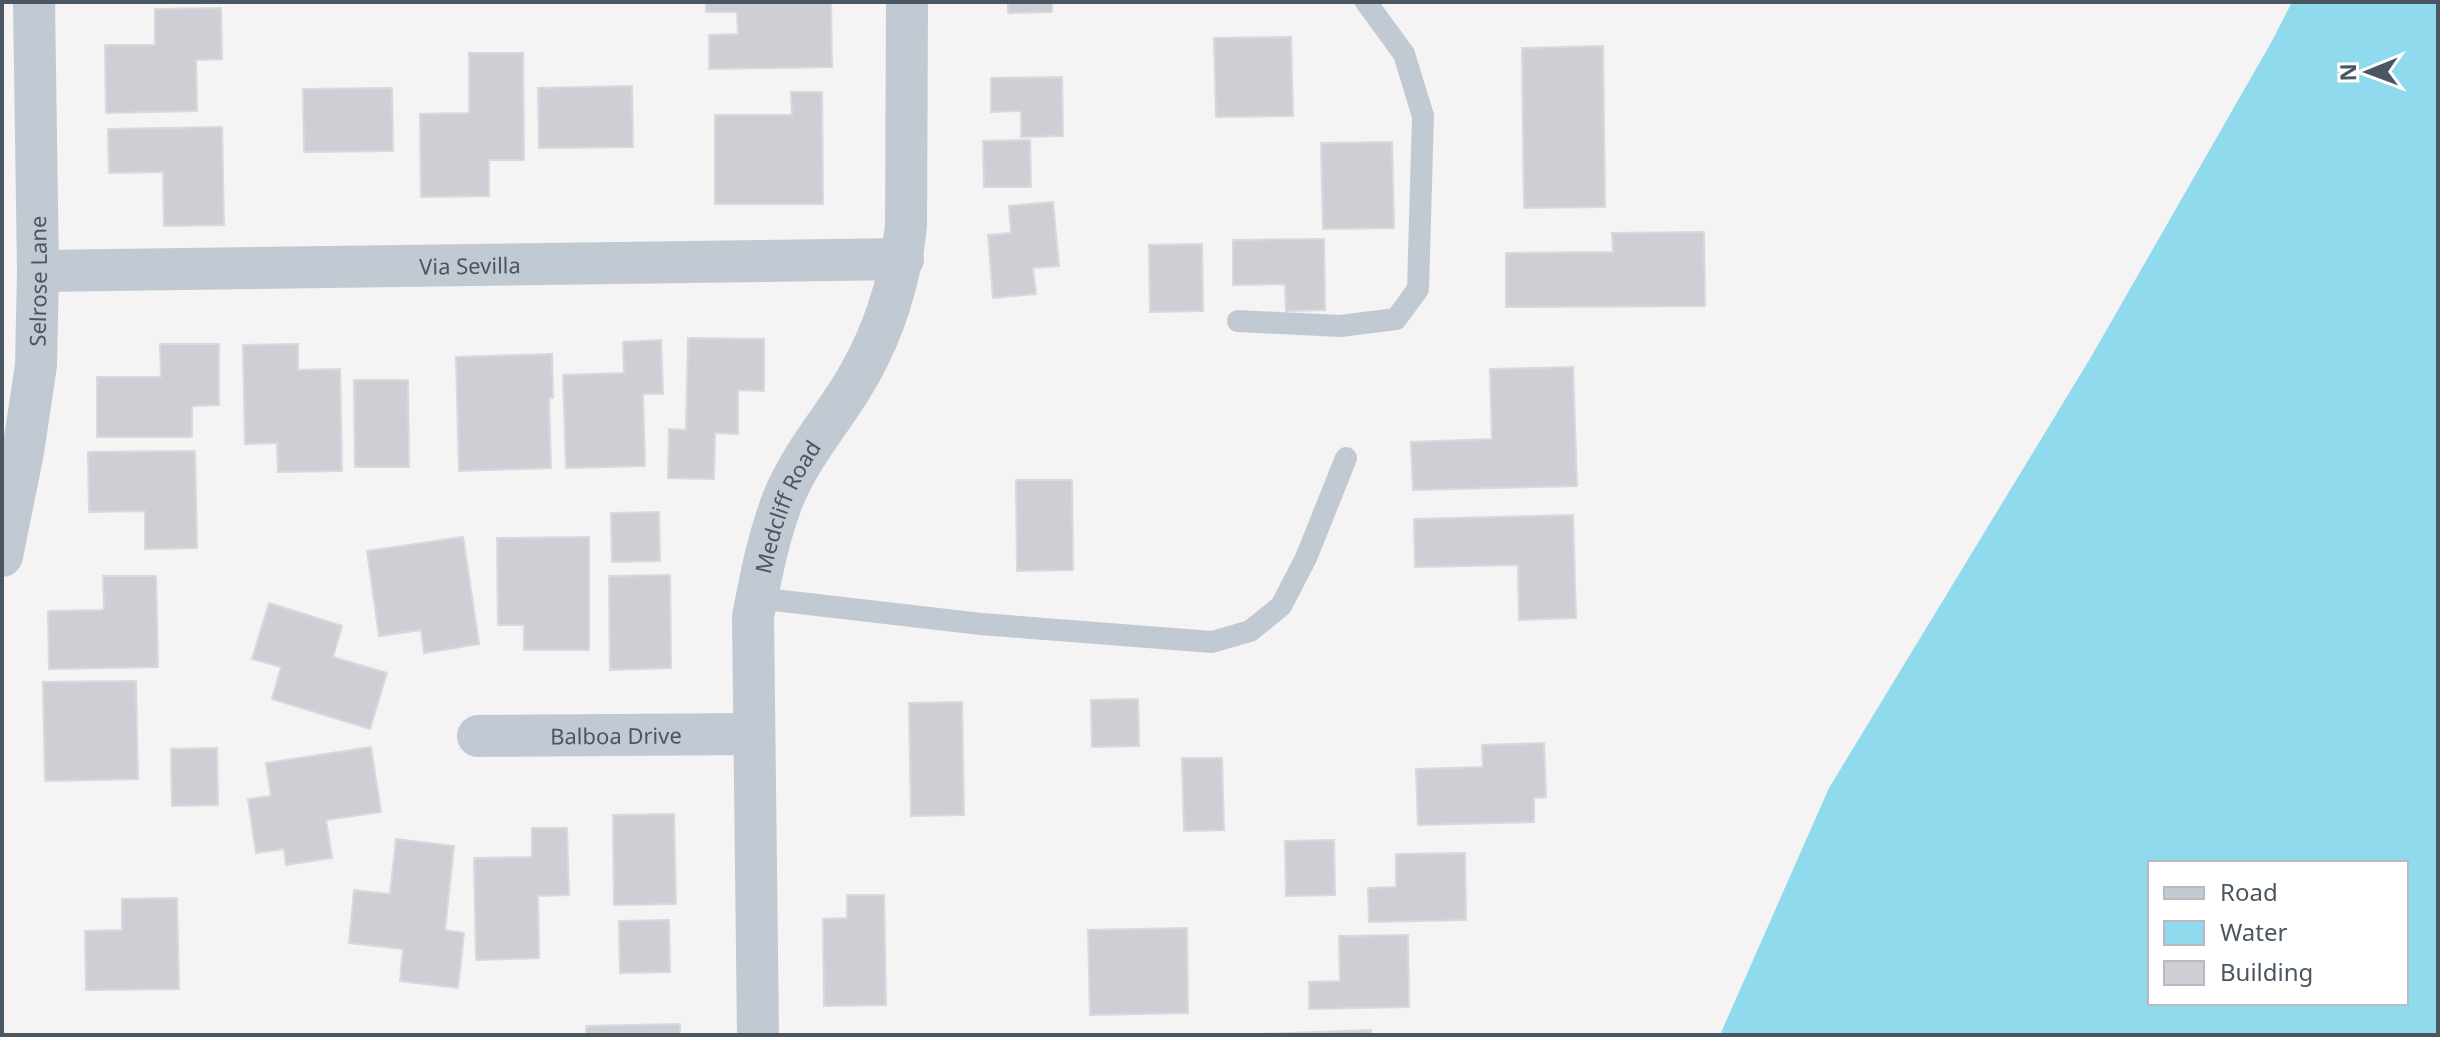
<svg xmlns="http://www.w3.org/2000/svg" width="2440" height="1037" viewBox="0 0 2440 1037" font-family="'Noto Sans',sans-serif">
	<style>
		.water { fill: #90daee; fill-rule: evenodd }
		.building { fill: #cdcfd5; stroke: #d7d9de; stroke-width: 2 }
		.lines { fill: none; stroke-linecap: round; stroke-linejoin: round }
		.service { stroke: #c1cad2; stroke-width: 22 }
		.minor { stroke: #c1cad2; stroke-width: 42 }
		.labels { text-anchor: middle; dominant-baseline: central; stroke-width: 6; stroke-linejoin: round; paint-order: stroke }
		.street-label { font-size: 22px; fill: #4a5661; stroke: #fff }
	</style>
	<rect width="100%" height="100%" fill="#f5f3f3"/>
	<path class="water" d="M2292,2h146v1033h-718l109,-247 262,-431 181,-316zM2150,863h256v140h-256z"/>
	<path class="building" d="M706,2h125l1,65 -123,2v-34l29,-1 -1,-22h-31z
		M1008,2h44v10l-44,1z
		M221,8l1,51 -26,1 1,51 -91,2 -1,-68h50v-36z
		M1291,37l2,79 -77,1 -2,-79z
		M1603,46l2,161 -81,1 -2,-160z
		M469,53h54l1,107h-35v36l-68,1 -1,-83 49,-1z
		M1062,77l1,59 -42,1v-26l-30,1v-34z
		M632,86l1,61 -94,1 -1,-60z
		M392,88l1,63 -89,1 -1,-63z
		M791,92h31l1,112h-108v-89h77z
		M222,127l2,98 -60,1 -1,-54 -54,1 -1,-44z
		M1030,140l1,47h-47l-1,-46z
		M1392,142l2,86 -71,1 -2,-86z
		M1053,202l6,64 -26,2 3,26 -43,4 -5,-63 23,-2 -2,-27z
		M1704,232l1,74 -199,1v-54l107,-1 -1,-19z
		M1324,239l1,71 -39,1 -1,-27 -52,1v-45z
		M1202,244l1,67 -53,1 -1,-67z
		M688,338l76,1v52l-26,-1v44l-23,-1 -1,46 -46,-1 1,-49 17,1z
		M661,340l2,54h-20l2,72 -79,2 -3,-93 61,-2 -1,-31z
		M160,344h59v61l-27,1v31h-95v-60h64z
		M298,344v26l42,-1 2,102 -64,1 -1,-29 -32,1 -2,-99z
		M552,354l1,44h-4l2,70 -92,3 -3,-114z
		M1573,367l4,119 -164,4 -2,-48 81,-3 -2,-70z
		M354,380h54l1,87h-54z
		M195,451l2,97 -52,1v-38l-56,1 -1,-60z
		M1016,480h56l1,90 -56,1z
		M659,512l1,49 -48,1 -1,-49z
		M1573,515l3,103 -57,2 -1,-55 -103,2 -1,-48z
		M463,537l16,107 -55,9 -3,-23 -42,6 -12,-85z
		M589,537v113h-65v-25h-26l-1,-87z
		M670,575l1,93 -61,2 -1,-94z
		M103,576h53l2,91 -109,2 -1,-58 56,-1z
		M269,603l73,23 -9,31 54,16 -17,56 -98,-30 9,-32 -29,-8z
		M136,681l2,98 -93,2 -2,-99z
		M1138,699l1,47 -47,1 -1,-47z
		M962,702l2,113 -53,1 -2,-113z
		M1544,743l2,54 -12,1v24l-116,3 -2,-56 67,-2 -1,-22z
		M371,747l10,65 -55,8 6,38 -46,7 -2,-16 -28,4 -8,-54 23,-3 -5,-33z
		M217,748l1,57 -46,1 -1,-57z
		M1182,758h40l2,72 -40,1z
		M674,814l2,90 -62,1 -1,-90z
		M532,828h35l2,67 -31,1 1,62 -63,2 -2,-102 58,-1z
		M396,839l58,7 -9,84 19,3 -6,55 -58,-7 3,-32 -54,-6 5,-53 36,4z
		M1334,840l1,55 -49,1 -1,-55z
		M1465,853l1,67 -97,2 -1,-34 28,-1v-33z
		M847,895h37l2,110 -62,1 -1,-87 24,-1z
		M177,898l2,91 -93,1 -1,-59 37,-1v-31z
		M669,920l1,52 -50,1 -1,-52z
		M1187,928l1,85 -98,2 -2,-85z
		M1408,935l1,72 -100,2v-27l31,-1 -1,-45z
		M680,1024v11h-94v-9z
		M1371,1030v5h-138z"/>
	<g class="lines">
		<path class="service" d="M1238,321l102,5 56,-7 22,-30 5,-173 -19,-62 -38,-52
			M757,598l224,26 231,18 38,-11 31,-25 25,-48 40,-100"/>
		<g class="minor">
			<path id="s1" d="M38,271l865,-12"/>
			<path id="s2" d="M2,556l21,-104 13,-87 2,-94 -4,-269"/>
			<path id="s3" d="M478,736l276,-2"/>
			<path id="s4" d="M758,1035l-5,-418c8,-41 15,-79 30,-118 16,-40 44,-73 67,-109 32,-51 50,-105 56,-165l1,-223"/>
		</g>
	</g>
	<g class="labels">
		<g class="street-label">
			<text stroke="none"><textPath href="#s1" startOffset="432">Via Sevilla</textPath></text>
			<text stroke="none"><textPath href="#s2" startOffset="278">Selrose Lane</textPath></text>
			<text stroke="none"><textPath href="#s4" startOffset="534">Medcliff Road</textPath></text>
			<text stroke="none"><textPath href="#s3" startOffset="138">Balboa Drive</textPath></text>
		</g>
	</g>
	<rect width="2440" height="1037" fill="none" stroke="#4a5661" stroke-width="8"/>
	<rect x="2148" y="861" width="260" height="144" fill="#ffffff" stroke="#b7bbc0" stroke-width="2"/>
	<rect x="2164" y="887" width="40" height="12" fill="#c1cad2" stroke="#b7bbc0" stroke-width="2"/>
	<text x="2220" y="901" font-size="24" fill="#4a5661">Road</text>
	<rect x="2164" y="921" width="40" height="24" fill="#90daee" stroke="#b7bbc0" stroke-width="2"/>
	<text x="2220" y="941" font-size="24" fill="#4a5661">Water</text>
	<rect x="2164" y="961" width="40" height="24" fill="#cdcfd5" stroke="#b7bbc0" stroke-width="2"/>
	<text x="2220" y="981" font-size="24" fill="#4a5661">Building</text>
	<g transform="translate(2368 72) rotate(269)" stroke="#ffffff" stroke-width="6" paint-order="stroke">
	<path d="M0-6L14 30L0 20L-14 30Z" fill="#4a5661"/>
	<text y="-12" font-size="22" font-weight="bold" text-anchor="middle" fill="#4a5661">N</text>
	</g>
</svg>
